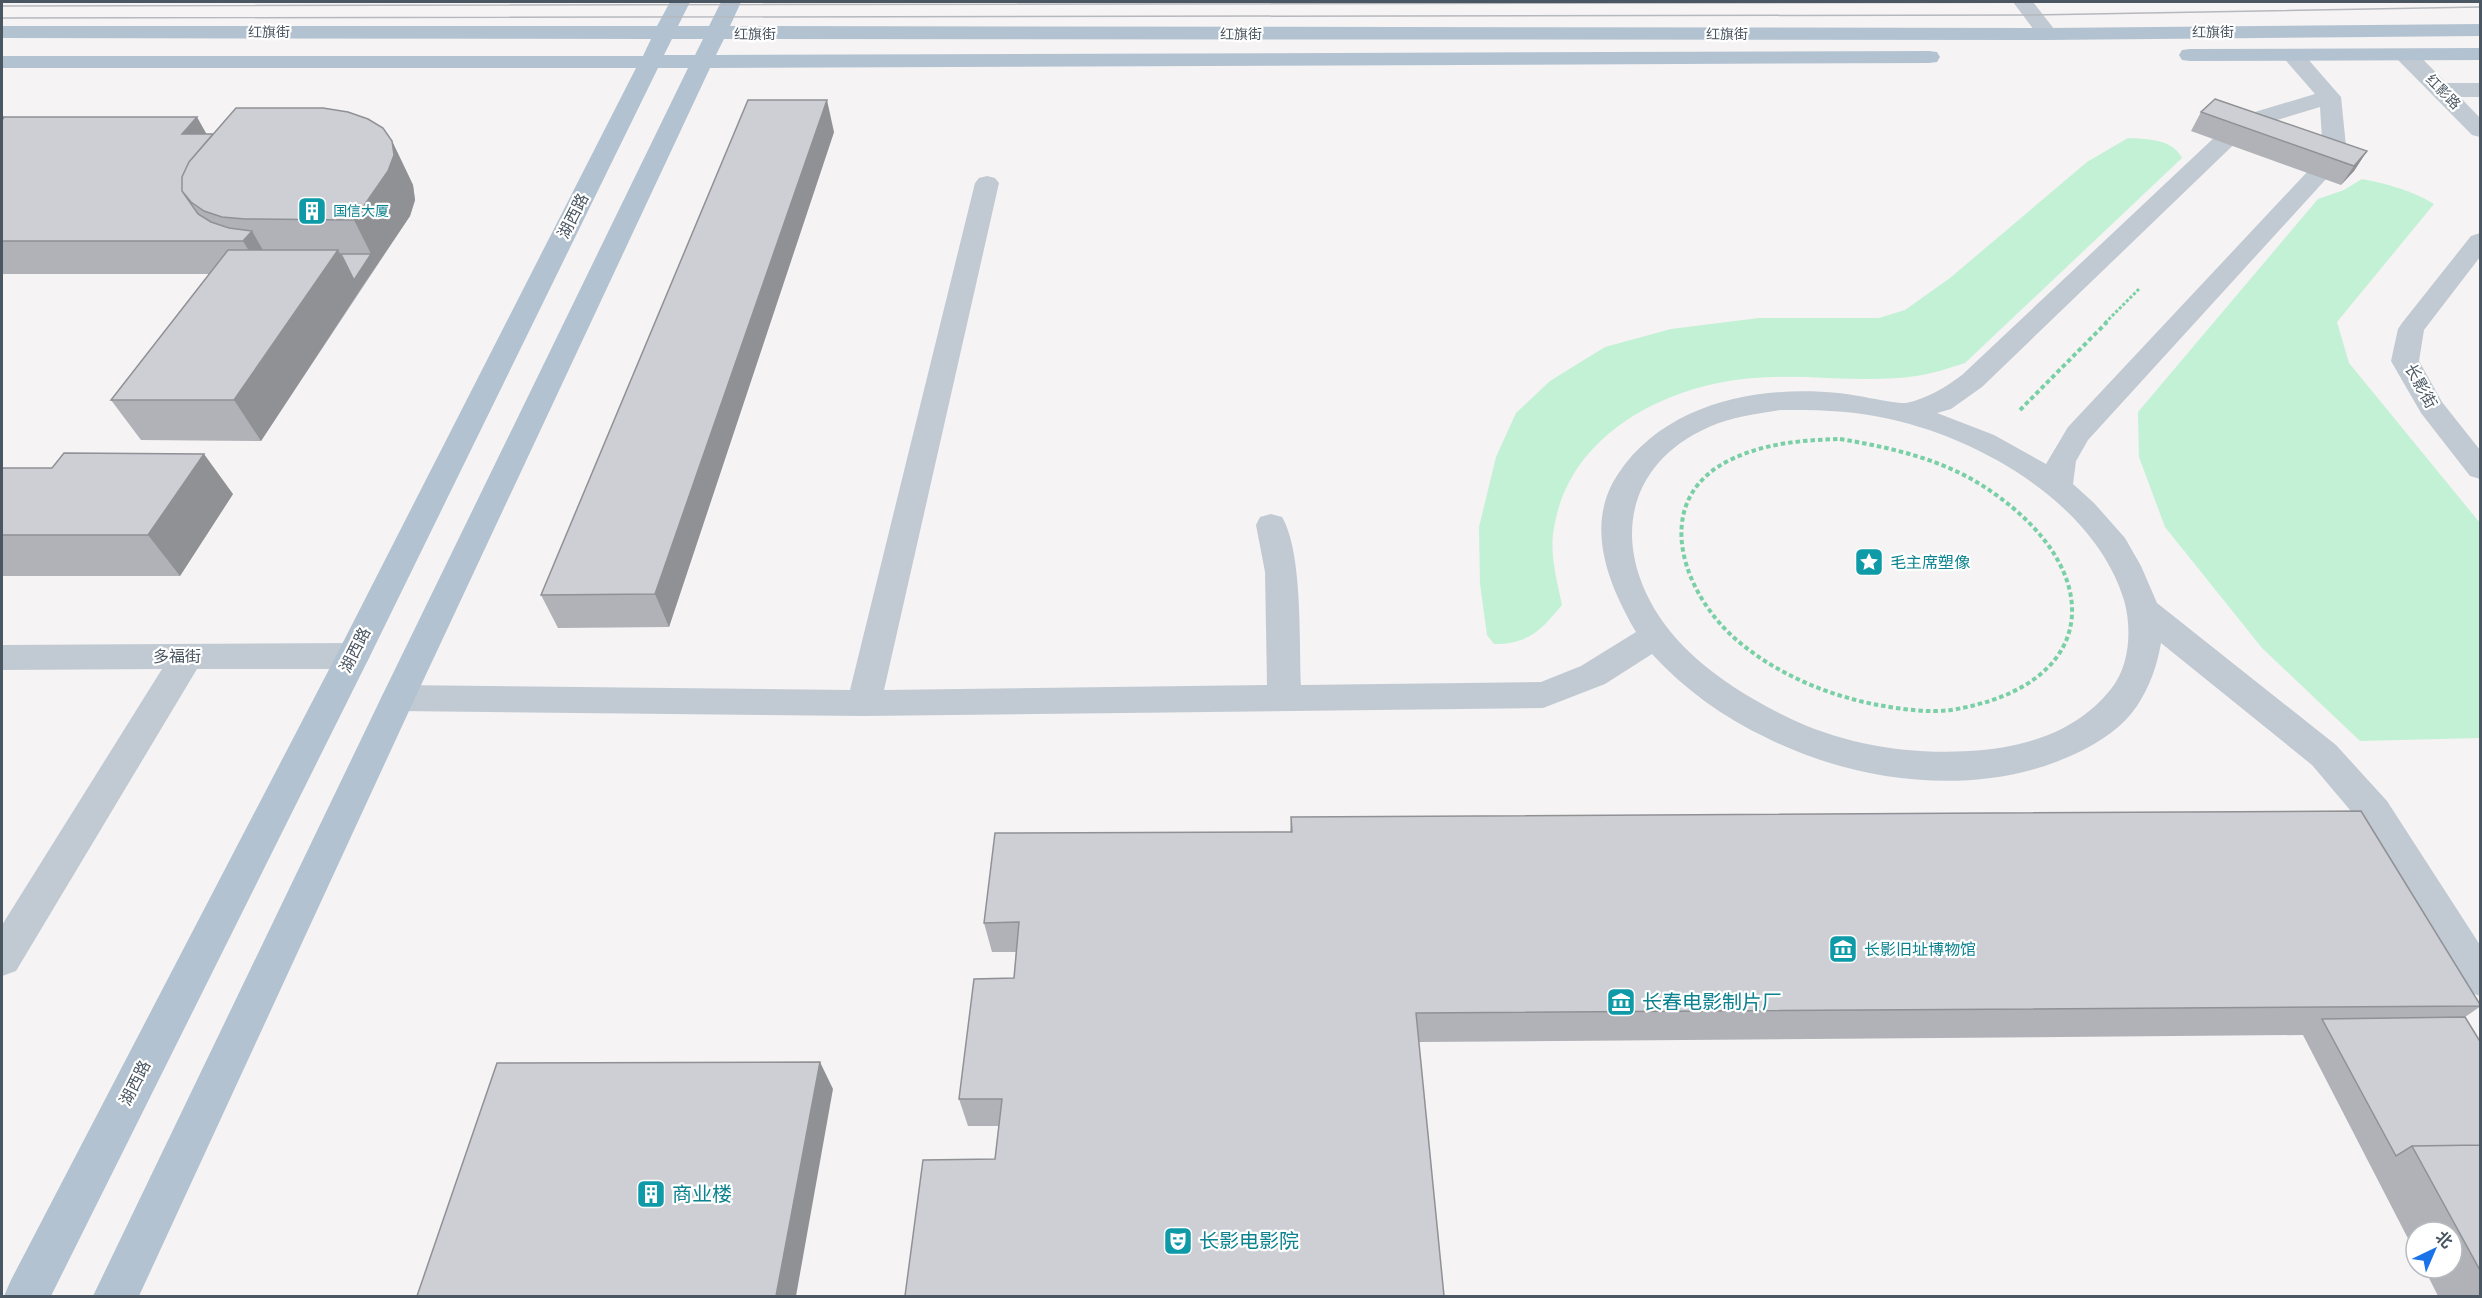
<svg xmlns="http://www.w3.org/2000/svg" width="2482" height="1298" viewBox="0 0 2482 1298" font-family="Figtree,'Noto Sans SC',sans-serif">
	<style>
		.green { fill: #c3f1d5 }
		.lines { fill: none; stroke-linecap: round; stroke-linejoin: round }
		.path-far1 { stroke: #7ad0a6; stroke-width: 3; stroke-dasharray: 3 2; stroke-linecap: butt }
		.path { stroke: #7ad0a6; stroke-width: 4; stroke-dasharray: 4.5 3; stroke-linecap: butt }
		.minor { fill: #c1cad2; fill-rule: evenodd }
		.major { fill: #b3c2d1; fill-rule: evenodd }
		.tram { stroke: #b5b8bd; stroke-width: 1.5 }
		.wall { fill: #b0b2b7 }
		.shaded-wall { fill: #909195 }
		.building { fill: #cdcfd5; stroke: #909195; stroke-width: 1.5 }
		.labels { text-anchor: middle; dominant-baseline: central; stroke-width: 4.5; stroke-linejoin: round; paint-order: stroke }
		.far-street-label { font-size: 14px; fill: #4a5661; stroke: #fff }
		.far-culture-label { font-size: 14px; fill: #0d838f; stroke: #fff; text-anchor: start }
		.street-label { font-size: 16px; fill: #4a5661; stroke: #fff }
		.culture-label { font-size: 16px; fill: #0d838f; stroke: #fff; text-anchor: start }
		.near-culture-label { font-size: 20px; fill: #0d838f; stroke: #fff; text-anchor: start }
	</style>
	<rect width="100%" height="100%" fill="#f5f3f3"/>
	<path class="green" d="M2128,138c19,1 45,1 54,20l-217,205c-16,5 -33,11 -49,13 -54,8 -109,-3 -163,2 -87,7 -184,56 -199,150 -5,25 3,52 8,77 -21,25 -33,39 -68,39l-7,-9 -7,-51 -1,-57 17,-70 20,-44 34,-32 55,-34 66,-18 88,-11h120l26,-8 45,-32 137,-116z
		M2362,179c26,5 49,11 72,25l-97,118 12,41 131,160v215l-120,3 -98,-93 -97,-121 -26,-70 -1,-45 180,-213 26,-9z"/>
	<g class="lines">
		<path class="path-far1" d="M2105,323l34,-34"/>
		<path class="path" d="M2020,410l87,-88
			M1840,439c53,9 107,21 152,53 116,80 109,194 -41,218 -23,3 -50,-1 -73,-5 -53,-10 -109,-34 -149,-72 -51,-50 -76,-137 3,-174 34,-16 71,-19 108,-20z"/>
		<path class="minor" d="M2013,2h20l25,32 -4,4 -7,2 -7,-2z
			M2292,49l8,1 41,47 6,59 -259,284 -12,21 -3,23 21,19 31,35 16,28 16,37 179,142 51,56 93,144v51l-14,-5 -105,-168 -49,-58 -151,-122c-4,23 -11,43 -24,63 -14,21 -37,36 -60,47 -96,46 -219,31 -312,-16 -42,-20 -81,-48 -113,-83l-47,30 -62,24 -679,8 -466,-5 -12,-4 -5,-9 5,-9 12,-4 452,5 125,-507 4,-5 8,-2 8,2 4,5 -115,507 383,-5 -2,-113 -9,-47 4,-8 11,-3 11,3c21,36 17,124 19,168l240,-3 40,-16 55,-34c-28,-48 -52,-107 -18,-158 47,-71 141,-89 220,-81 15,1 58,11 68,10 23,-5 38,-15 56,-28l273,-257 80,-24 -34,-39 3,-5zM2320,107l3,48 -255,272 -22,37 -52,-29 -57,-22 14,-4 31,-22 269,-259zM1780,410c34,0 66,0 100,7 95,18 214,85 244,183 8,28 6,66 -13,89 -35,44 -88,59 -142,62 -61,4 -127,-7 -182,-34 -43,-21 -92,-52 -121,-91 -55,-74 -45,-160 43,-199 22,-10 47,-13 71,-17z
			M2406,49l8,1 32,33h34v14h-20l20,21v19l-8,-2 -74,-75 -3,-5 3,-5z
			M2480,233v24l-56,73 -5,31 23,41 38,48v29l-10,-3 -49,-63 -30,-52 7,-32 4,-6 69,-87z
			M353,643l12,4 5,9 -5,9 -12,4h-156l-181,302 -14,5v-51l160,-256 -160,1v-25z"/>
		<path class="major" d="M670,2h20l-12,24h31l12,-24h20l-11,24 1317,2 433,-4v12l-433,4 -1323,-1 -8,16 1213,-4 8,1 3,5 -3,5 -8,1 -1219,5 -295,630 -276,598h-46l288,-598 307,-630h-30l-288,588 -319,640h-47l7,-16 325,-624 300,-588h-634v-12h641l8,-17 -649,-1v-12h655zM672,39h31l-8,16h-31z
			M2480,48v12l-290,1 -8,-1 -3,-5 3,-5 8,-1z"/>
		<path class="tram" d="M2,6l2191,-4
			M2,18l2031,-3 447,-8"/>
	</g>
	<path class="wall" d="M2201,112l166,39 -13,20 -13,14 -150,-54z
		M2,113l2,4 203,17 185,7 21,44 2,15 -5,16 -149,225 -120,-1 -30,-40 98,-126h-207z
		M834,132l-165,495 -111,1 -17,-33z
		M2,468l231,26 -53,82h-178z
		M1291,817l1190,189 -16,11 16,26v253h-43l-14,-28h28v-36h-36v22l-113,-219 -884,7 -424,117 4,-33h-31l-9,-27 55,-121 2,-26h-24l-8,-29 306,-91z"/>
	<path class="shaded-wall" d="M827,100l7,32 -165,495 -14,-33z
		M197,117l18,32 -33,-15z
		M392,141l21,44 2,15 -5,16 -50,74 -6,-10 17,-26 -17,-34z
		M2367,151l-13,20 -13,14 13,-19z
		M252,231l19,33 -8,10 -20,-33z
		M338,250l22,40 -99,151 -27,-41z
		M204,454l29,40 -53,82 -32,-41z
		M820,1062l13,27 -37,207h-20z"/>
	<path class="building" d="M2215,99l152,52 -13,15 -153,-54z
		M748,100h79l-172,494 -114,1z
		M236,108h87l25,4 20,7 15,9 9,13 2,14 -6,16 -34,49 -109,-1 -23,-2 -18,-6 -13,-9 -9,-11v-14l7,-15z
		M4,117h193l-15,17h31l-24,28 -7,15v14l16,23 13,8 18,6 23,3 -9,10h-241v-121z
		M228,250h110l-104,150h-123z
		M341,254h30l-17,26z
		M64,453l140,1 -56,81h-146v-67h50z
		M2361,811l120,195 -1065,7 28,283h-539l18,-136 72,-1 7,-60h-43l15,-120 40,-1 5,-56 -35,1 11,-90 297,-1 -1,-15z
		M2465,1017l16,26v102l-69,1 -16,10 -74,-137z
		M820,1062l-44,234h-359l80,-233z
		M2481,1145v127l-69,-126z"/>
	<defs>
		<g id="building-square" transform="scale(1.5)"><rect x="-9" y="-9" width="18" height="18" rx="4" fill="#0f9aa8" stroke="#fff"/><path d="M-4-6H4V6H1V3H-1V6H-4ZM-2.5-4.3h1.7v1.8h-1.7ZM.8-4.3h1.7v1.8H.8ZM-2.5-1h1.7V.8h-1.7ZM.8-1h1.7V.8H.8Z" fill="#fff"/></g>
		<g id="sight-square" transform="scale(1.5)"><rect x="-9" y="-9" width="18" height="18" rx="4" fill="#0f9aa8" stroke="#fff"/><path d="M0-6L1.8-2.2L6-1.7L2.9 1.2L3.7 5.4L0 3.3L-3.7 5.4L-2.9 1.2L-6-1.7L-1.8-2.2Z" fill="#fff"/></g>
		<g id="museum-square" transform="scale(1.5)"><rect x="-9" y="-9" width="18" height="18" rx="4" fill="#0f9aa8" stroke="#fff"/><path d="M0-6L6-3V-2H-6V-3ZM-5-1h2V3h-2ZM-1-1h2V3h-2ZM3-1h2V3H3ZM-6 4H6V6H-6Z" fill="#fff"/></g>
		<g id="theatre-square" transform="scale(1.5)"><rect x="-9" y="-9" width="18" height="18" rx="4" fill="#0f9aa8" stroke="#fff"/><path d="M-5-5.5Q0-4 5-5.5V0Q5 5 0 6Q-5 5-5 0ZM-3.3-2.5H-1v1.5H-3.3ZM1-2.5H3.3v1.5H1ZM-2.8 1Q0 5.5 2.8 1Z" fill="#fff"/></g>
	</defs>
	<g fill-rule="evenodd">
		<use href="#building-square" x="312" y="211"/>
		<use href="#sight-square" x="1869" y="562"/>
		<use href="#museum-square" x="1843" y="949"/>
		<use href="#museum-square" x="1621" y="1002"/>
		<use href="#building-square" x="651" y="1194"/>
		<use href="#theatre-square" x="1178" y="1241"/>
	</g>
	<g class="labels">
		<g class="far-street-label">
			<text x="269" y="32">红旗街</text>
			<text x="2213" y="32">红旗街</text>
			<text x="755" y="34">红旗街</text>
			<text x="1241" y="34">红旗街</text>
			<text x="1727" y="34">红旗街</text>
			<text transform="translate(2443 92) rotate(45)">红影路</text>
		</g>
		<g class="far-culture-label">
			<text x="333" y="211">国信大厦</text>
		</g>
		<g class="street-label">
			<text transform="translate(573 216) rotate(-63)">湖西路</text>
			<text transform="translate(2421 386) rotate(61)">长影街</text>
			<text transform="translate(355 650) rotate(-63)">湖西路</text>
			<text x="177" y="656">多福街</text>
			<text transform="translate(135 1083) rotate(-63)">湖西路</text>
		</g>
		<g class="culture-label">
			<text x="1890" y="562">毛主席塑像</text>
			<text x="1864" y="949">长影旧址博物馆</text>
		</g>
		<g class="near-culture-label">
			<text x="1642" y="1002">长春电影制片厂</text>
			<text x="672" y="1194">商业楼</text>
			<text x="1199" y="1241">长影电影院</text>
		</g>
	</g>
	<rect width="2482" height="1298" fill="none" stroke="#4a5661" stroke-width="6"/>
	<g transform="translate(2434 1250) rotate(44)"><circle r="28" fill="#ffffff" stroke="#b7bbc0" stroke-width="1.5"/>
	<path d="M0-4.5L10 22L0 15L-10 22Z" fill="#1a73e8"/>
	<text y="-9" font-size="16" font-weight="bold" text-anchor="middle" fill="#4a5661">北</text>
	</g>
</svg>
